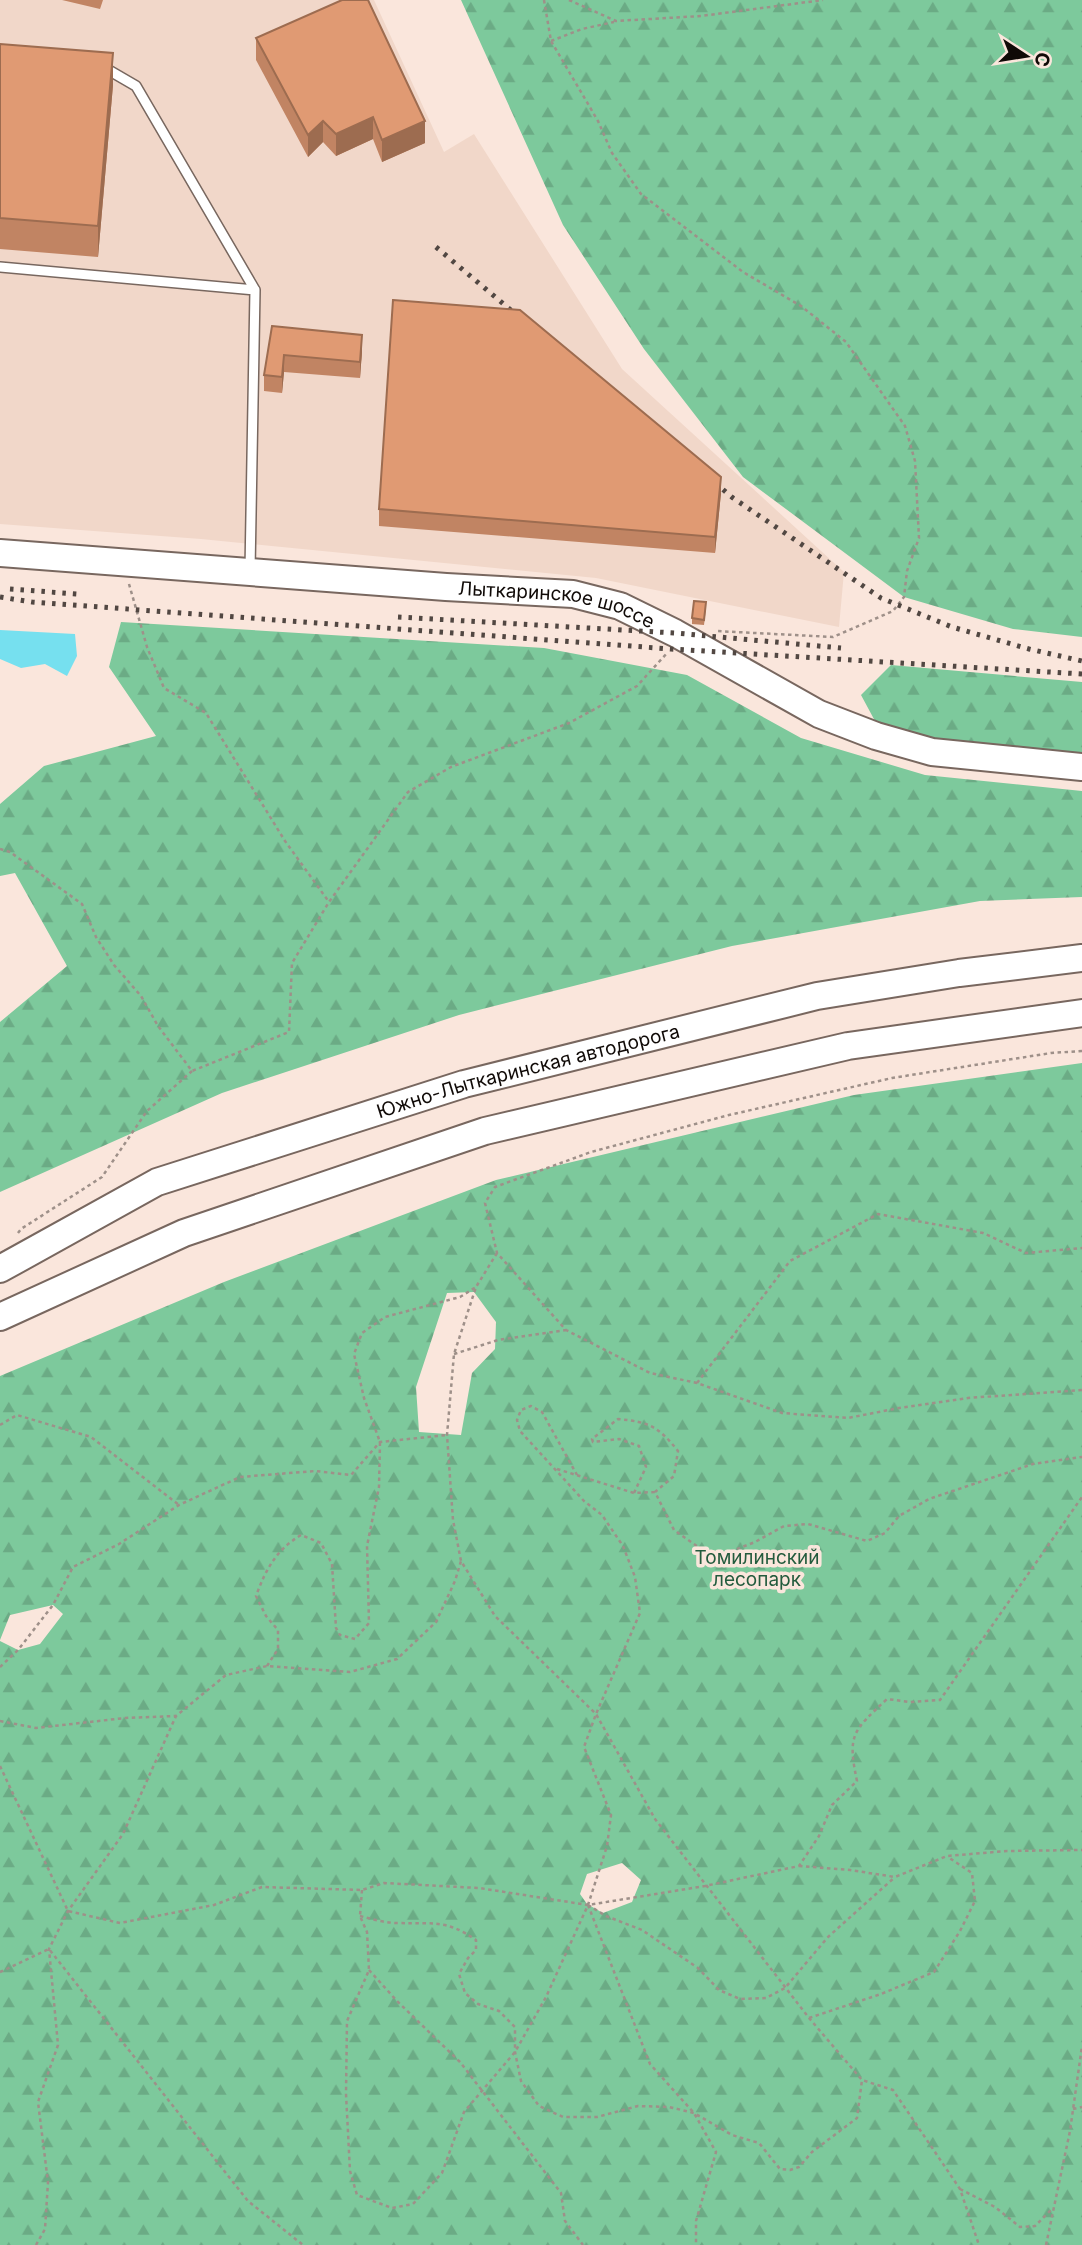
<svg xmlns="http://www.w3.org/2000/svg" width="1082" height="2245" viewBox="0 0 1082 2245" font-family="Inter,sans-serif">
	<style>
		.built { fill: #f1d7c9 }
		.forest { fill: url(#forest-firs); fill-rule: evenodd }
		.water { fill: #76e0ef }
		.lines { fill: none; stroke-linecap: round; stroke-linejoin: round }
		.service-casing { stroke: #78675f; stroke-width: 12 }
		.secondary-casing { stroke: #78675f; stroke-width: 30 }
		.path { stroke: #9e9089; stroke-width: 2.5; stroke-dasharray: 3.5 3.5; stroke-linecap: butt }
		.service { stroke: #fff; stroke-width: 9 }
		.secondary { stroke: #fff; stroke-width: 26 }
		.rail { stroke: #514742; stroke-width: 5; stroke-dasharray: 3.5 7; stroke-linecap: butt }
		.wall { fill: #c18463 }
		.shaded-wall { fill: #9d6c50 }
		.building { fill: #e09a73; stroke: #9d6c50; stroke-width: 2 }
		.labels { text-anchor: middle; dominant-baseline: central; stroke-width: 7; stroke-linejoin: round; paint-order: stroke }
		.street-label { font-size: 19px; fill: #100a07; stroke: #fae6dc }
		.park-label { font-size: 19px; fill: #235b3d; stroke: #fae6dc }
	</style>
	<defs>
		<pattern id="forest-firs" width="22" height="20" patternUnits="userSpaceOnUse" patternTransform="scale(1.75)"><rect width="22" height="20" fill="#7dc99c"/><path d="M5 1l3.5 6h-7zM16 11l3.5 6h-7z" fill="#6bab85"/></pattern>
	</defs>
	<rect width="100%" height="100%" fill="#fae6dc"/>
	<path class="built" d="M0,0h374l70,152 30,-18 148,235 222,203 -5,55 -243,-49 -395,-39 -201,-15z"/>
	<path class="forest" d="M461,0h621v637l-69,-8 -109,-32 -161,-120 -99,-128 -81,-124z
		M121,622l423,26 143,27 114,63 124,37 157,16v106l-102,4 -248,45 -273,69 -237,78 -222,99v-170l67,-56 -52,-93 -15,3v-72l44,-38 112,-30 -47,-69z
		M891,665l191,17v73l-151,-14 -56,-20 -14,-26z
		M1082,1063v1182h-1082v-604l18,9 22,-6 23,-30 -10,-9 -43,10 -10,25v-264l224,-94 272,-102 358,-85zM474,1292l22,30 -1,27 -23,24 -11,62 -42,-3 -3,-45 31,-94zM622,1863l19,17 -9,22 -29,11 -16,-9 -7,-10 7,-20z"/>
	<path class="water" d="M0,630l75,4 2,22 -10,20 -22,-12 -24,4 -21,-9z"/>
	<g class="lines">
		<g class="service-casing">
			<path id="service" d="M105,68l31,18 119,204
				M0,267l255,23 -5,280"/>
		</g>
		<g class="secondary-casing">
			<g id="secondary">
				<path id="s1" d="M0,553l446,34 127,7 47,12 55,27 144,81 57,22 56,16 150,15"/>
				<path id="s2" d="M0,1269l157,-87 307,-98 353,-88 142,-23 123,-15"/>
				<path d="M0,1317l184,-84 301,-102 363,-85 234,-33"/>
			</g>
		</g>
		<path class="path" d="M544,0l7,41 47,80 14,32 29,41 102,78 58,34 45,36 59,84 10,35 4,77 -12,33 -3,26 -11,14 -60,26 -117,-6
			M569,0l47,21 85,-5 122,-16
			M551,41l31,-12 32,-7
			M129,584l18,63 17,41 42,25 79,128 44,61
			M0,849l10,3 72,52 14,33 18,28 27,31 17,30 34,45 97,-39 3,-69 37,-61 79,-110 43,-25 118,-44 68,-37 31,-34
			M1082,1051l-31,2 -159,25 -163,37 -138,37 -96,35 -10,16 12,50 69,77 84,43 47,10 85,30 66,5 51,-10 69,-10 114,-8
			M18,1233l3,-4 81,-52 45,-66 45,-40
			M497,1253l-21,34 -22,67 -7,81 6,85 8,41 34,55 101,98 59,105 154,199 53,62 31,10 67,99 19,56
			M454,1354l44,-14 68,-10
			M697,1383l93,-122 88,-47 105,19 43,20 56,-5
			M0,1425l17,-10 74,22 88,68
			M557,1469l77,24 21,-1
			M634,1493l12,-26 -7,-21 -20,-7 -26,3 -1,-3 26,-20c31,3 40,7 60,32l-4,25 -19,16 19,38 40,28 41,-16 29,-16 24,-2 59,17 18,-8 14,-17 30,-17 104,-35 49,-7
			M267,1666l11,-17v-19l-12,-14 -10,-20c10,-27 20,-46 45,-61l20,8 11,21 4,64 4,7 15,4 14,-16 -2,-77 12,-59 1,-45 -16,-44 -10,-44 8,-21 23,-16 75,-20 16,-10
			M0,1667l18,-17 35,-45 20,-38 46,-23 60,-39 61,-28 75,-6 36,4 29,-33 67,-7
			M0,1721l36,7 89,-10 51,-2
			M0,1766l68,145 52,12 94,-18 48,-18 100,3 22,-7 95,5 109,17 117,-19 94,-20 20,-30 13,-31 25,-24c-10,-47 -4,-50 30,-82l23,3 30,-2 142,-203
			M799,1866l51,4 45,7 52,-21 60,-5 75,-1
			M362,1890l-2,26 7,16 2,38 -22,51 -1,73 4,77 7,24 35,13 21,-4 29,-31 22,-61 51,-60 31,-55 42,-92 19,-59 4,-31 -27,-68 12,-33 44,-101 -5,-36 -12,-31 -21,-31 -18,-14 -64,-70 -3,-11 4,-10 10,-4 11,6 35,63
			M588,1905l18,11 36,14 56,38 21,22 21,9 26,-1 19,-10 43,-51 67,-60
			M588,1905l62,159 44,49 22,39 -20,69v24
			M360,1916c12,3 25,7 38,7 34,1 48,-4 78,17v10l-8,8 -9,16 6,19 13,11 21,7 16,16v25l6,29 18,25 24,11h34l41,-11 31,1 25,6 38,22 27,8 21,26 10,1 9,-3 13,-15 45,-34 5,-38
			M369,1970l28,31 63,61 101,131 4,28 18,24
			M0,1972l49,-23 199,252 55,44
			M809,2018l72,-24 53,-22 26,-41 15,-30 -3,-28 -24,-16
			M1073,2109l9,-2
			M960,2189l35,18 25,20 15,-1 18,-18
			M36,2245l9,-16 3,-47 -10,-80 20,-57 -9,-96 19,-38 55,-77 53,-118 50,-41 41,-9 83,6 47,-13 39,-37 19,-41 6,-20
			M1046,2245l24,-114 12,-85"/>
		<use href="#service" class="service"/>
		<use href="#secondary" class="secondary"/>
		<path class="rail" d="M436,247l90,76
			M707,476l26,22 148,100 71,29 77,22 53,12
			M10,589l67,5
			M0,597l32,5 639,47 411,25
			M398,617l277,16 166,15"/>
	</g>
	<path class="wall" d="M62,0h41l-3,9z
		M256,38l169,105 -43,19 -9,-23 -37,17 -13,-14 -15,15 -52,-97z
		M0,44l113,41 -15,172 -98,-8z
		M272,326l90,25 -2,27 -76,-6 -2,21 -18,-2v-16z
		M721,493l-6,60 -336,-27v-17z
		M706,608l-2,17 -12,-1v-6z"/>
	<path class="shaded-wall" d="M113,53v32l-15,172v-31z
		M373,117v22l-37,17v-22z
		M323,121v21l-15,15v-22z
		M425,121v22l-43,19v-22z
		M362,335v16l-2,27v-16z
		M284,355v17l-2,21v-16z
		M721,477v16l-6,60v-16z"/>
	<path class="building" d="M342,0h26l57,121 -43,19 -9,-23 -37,17 -13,-13 -15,14 -52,-97z
		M0,44l113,9 -15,173 -98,-8z
		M393,300l127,10 201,167 -6,60 -336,-28z
		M272,326l90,9 -2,27 -76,-7 -2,22 -18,-2z
		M694,601l12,1 -2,18 -12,-2z"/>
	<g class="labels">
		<g class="street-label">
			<text stroke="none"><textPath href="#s1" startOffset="560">Лыткаринское шоссе</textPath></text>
			<text stroke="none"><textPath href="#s2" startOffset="567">Южно-Лыткаринская автодорога</textPath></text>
		</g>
		<g class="park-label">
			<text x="757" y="1557">Томилинский<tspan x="757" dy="22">лесопарк</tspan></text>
		</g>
	</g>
	<g transform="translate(1026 56) rotate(102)" stroke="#fae6dc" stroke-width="5" paint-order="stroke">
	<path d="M0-5L12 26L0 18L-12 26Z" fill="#100a07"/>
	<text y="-10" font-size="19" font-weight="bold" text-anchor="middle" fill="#100a07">С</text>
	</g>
</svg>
